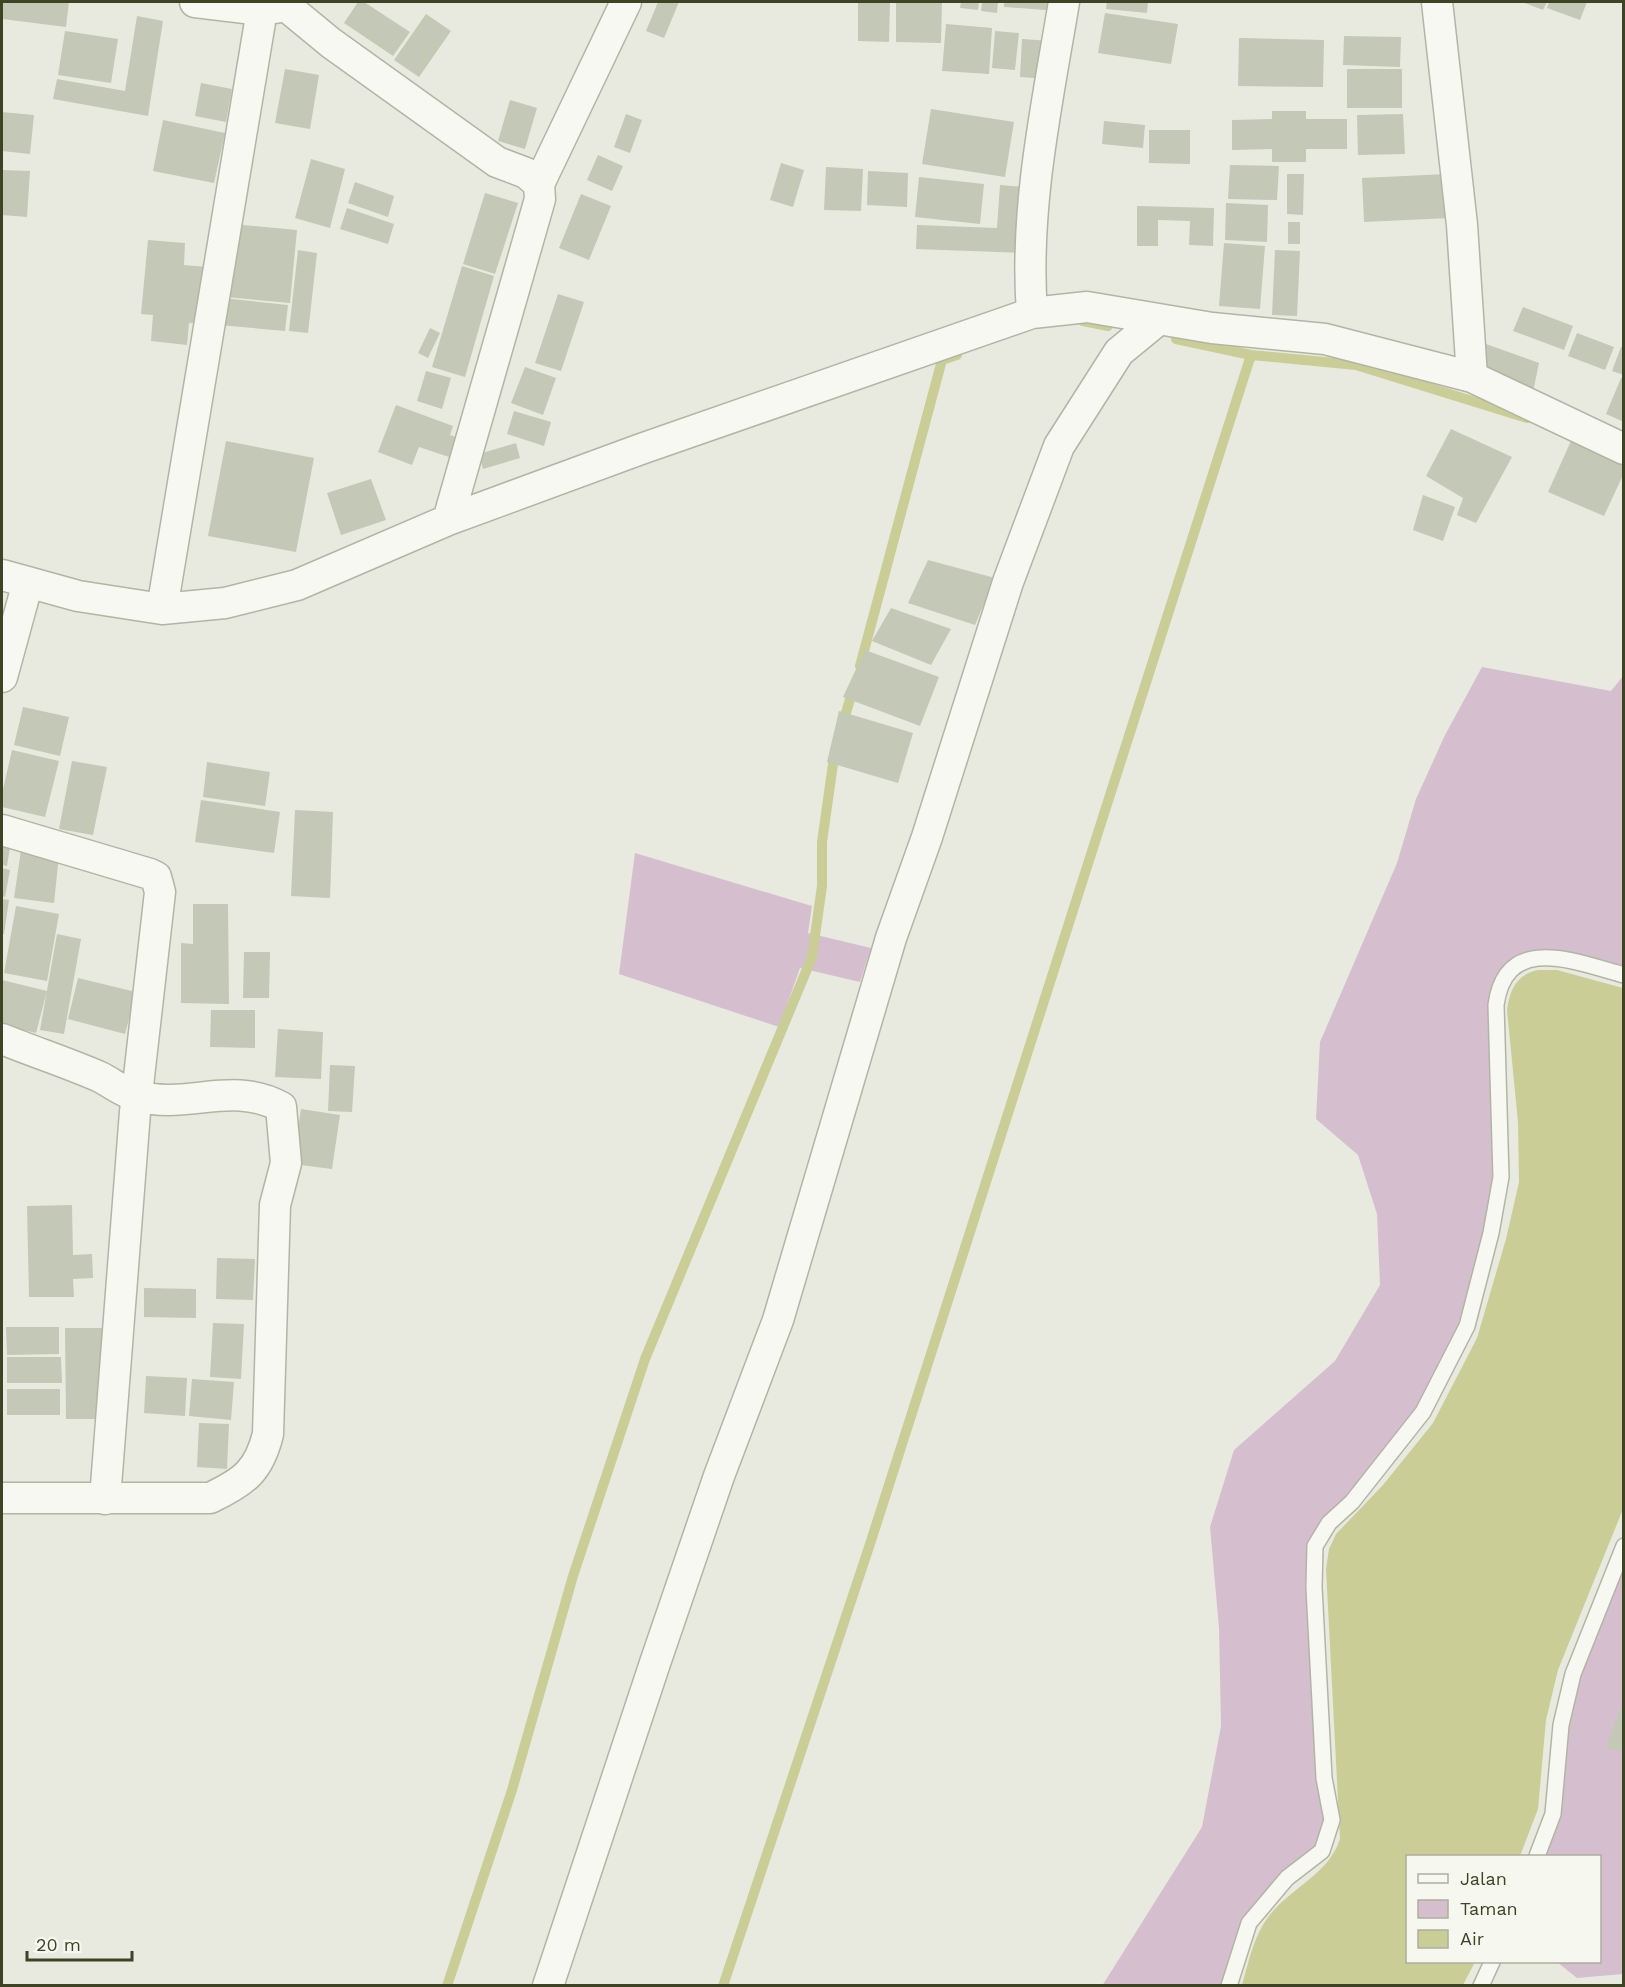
<svg xmlns="http://www.w3.org/2000/svg" width="1625" height="1987" viewBox="0 0 1625 1987" font-family="'Work Sans',sans-serif">
	<style>
		.green { fill: #d5bfce }
		.water { fill: #cace96 }
		.lines { fill: none; stroke-linecap: round; stroke-linejoin: round }
		.stream { stroke: #cace96; stroke-width: 10 }
		.building { fill: #c4c8b6 }
		.lane-casing { stroke: #b2b5a4; stroke-width: 18 }
		.street-casing { stroke: #b2b5a4; stroke-width: 33 }
		.lane { stroke: #f7f8f2; stroke-width: 15 }
		.street { stroke: #f7f8f2; stroke-width: 30 }
	</style>
	<rect width="100%" height="100%" fill="#e8eadf"/>
	<path class="green" d="M1482,667l129,24 12,-15v300l-76,-19 -30,6 -19,25 3,189 -34,149 -44,86 -108,134 17,274 -10,31 -73,72 -21,62 -126,1 100,-159 19,-101 -2,-98 -9,-101 24,-77 101,-89 45,-76 -3,-71 -19,-59 -42,-36 4,-77 77,-179 19,-64 29,-64z
		M635,853l177,53 -4,27 63,15 -11,34 -60,-14 -21,59 -160,-53z
		M1623,1549v425l-46,4 -20,-16h43v-106h-63l36,-182z"/>
	<path class="water" d="M1538,970h19l66,18v521l-65,161 -12,50 -8,89 -18,47h-112v106h67l-12,23h-221c6,-21 11,-46 24,-65 21,-31 62,-44 74,-81l-14,-270 3,-20 7,-15 47,-49 50,-62 44,-85 29,-99 13,-57 -1,-60 -11,-112c3,-21 9,-35 31,-40z"/>
	<g class="lines">
		<path class="stream" d="M1083,321l25,5
			M1176,339l75,16 105,10 171,53
			M860,666l82,-306 15,-5
			M842,726l12,-40
			M447,1986l65,-196 61,-214 72,-217 167,-402 10,-71v-44l13,-92
			M723,1986l147,-442 381,-1189"/>
	</g>
	<path class="building" d="M2,2h67l-3,25 -64,-8z
		M358,2h6l46,30 -17,24 -49,-33z
		M658,2h21l-15,36 -18,-7z
		M858,2h32l-1,40 -31,-1z
		M896,2h46l-1,41 -45,-1z
		M961,2h18l-1,8 -18,-2z
		M982,2h16l-1,11 -16,-2z
		M1004,2h56l-1,9 -55,-4z
		M1107,2h41l-1,11 -41,-4z
		M1522,2h25l-4,8z
		M1549,2h38l-7,18 -33,-12z
		M1105,13l73,11 -7,40 -73,-11z
		M426,14l25,17 -32,46 -25,-17z
		M137,16l26,5 -15,95 -95,-17 4,-20 68,12z
		M946,24l46,4 -3,46 -47,-3z
		M65,31l53,8 -7,44 -53,-8z
		M995,31l24,2 -4,37 -23,-2z
		M1344,36l57,1 -1,30 -57,-2z
		M1239,38l85,2 -1,47 -85,-1z
		M1022,39l28,2 -3,38 -27,-2z
		M285,69l34,6 -9,54 -35,-6z
		M1347,69h55v39h-55z
		M201,83l31,6 -6,33 -31,-6z
		M510,100l27,8 -12,41 -27,-8z
		M931,109l83,13 -9,55 -83,-13z
		M1272,111h34v8h41v30h-41v13h-34v-13l-40,1v-30l40,-1z
		M2,112l32,3 -4,39 -28,-3z
		M626,114l16,6 -12,33 -16,-6z
		M1403,114l2,40 -47,1 -1,-40z
		M163,120l62,13 -11,50 -61,-12z
		M1104,121l41,4 -2,23 -41,-4z
		M1149,130h41v34l-41,-1z
		M598,155l25,11 -11,25 -25,-11z
		M311,159l34,10 -15,59 -35,-10z
		M781,163l23,7 -11,37 -23,-7z
		M1230,165l49,1 -2,34 -49,-1z
		M826,167l37,2 -2,42 -37,-1z
		M2,170l28,1 -3,46 -25,-2z
		M868,171l40,2 -1,34 -40,-2z
		M1287,174h17l-1,41 -16,-1z
		M1447,174l2,44 -85,4 -2,-44z
		M919,177l65,7 -4,40 -65,-7z
		M355,182l39,14 -6,21 -40,-14z
		M1000,185l24,2 -2,66 -106,-4 1,-24 80,3z
		M485,193l33,10 -23,71 -32,-10z
		M581,194l30,12 -22,54 -30,-12z
		M1226,203l42,2 -1,37 -42,-2z
		M1137,206l77,2 -1,38 -24,-1 1,-24 -32,-1v26h-21z
		M347,208l47,16 -6,20 -48,-15z
		M1288,222h12v22h-12z
		M232,224l65,6 -7,73 -65,-6z
		M148,240l37,3 -1,22 23,2 -4,57 -14,-1 -2,22 -36,-4 2,-26 -12,-1z
		M1224,243l41,3 -5,63 -41,-3z
		M298,250l19,3 -9,80 -19,-2z
		M1275,250l25,1 -3,65 -25,-1z
		M462,266l32,10 -29,101 -33,-10z
		M558,294l26,8 -23,69 -26,-8z
		M222,298l66,7 -3,26 -66,-6z
		M1523,307l50,19 -9,24 -51,-19z
		M430,328l10,5 -12,25 -10,-5z
		M1577,333l37,14 -9,23 -37,-14z
		M1486,344l53,19 -7,34 -53,-27z
		M1621,347l3,1v27l-12,-4z
		M525,367l31,11 -13,37 -32,-12z
		M426,371l25,7 -9,31 -25,-8z
		M1621,378l3,1v43l-18,-8z
		M396,405l57,21 -3,9 12,4 -7,20 -36,-12 -7,18 -34,-13z
		M514,411l37,11 -7,24 -37,-12z
		M1451,429l61,28 -36,66 -19,-8 6,-17 -37,-22z
		M1575,432l49,21v20l-20,43 -56,-24z
		M226,441l88,17 -18,94 -88,-16z
		M516,443l4,15 -37,11 -4,-15z
		M371,479l15,41 -45,15 -14,-42z
		M1423,495l32,12 -12,34 -30,-11z
		M928,560l67,18 -20,47 -67,-22z
		M891,608l60,21 -20,36 -59,-24z
		M865,650l74,27 -19,49 -77,-29z
		M23,707l46,10 -9,39 -46,-11z
		M839,711l74,22 -15,50 -71,-21z
		M12,750l47,11 -14,56 -43,-10v-13z
		M72,761l35,6 -14,68 -34,-6z
		M207,762l63,10 -5,34 -62,-9z
		M201,800l79,12 -6,41 -79,-11z
		M295,810l38,2 -3,86 -39,-2z
		M2,839l9,2 -4,25 -5,-1z
		M21,850l38,5 -5,48 -40,-5z
		M2,868l8,2 -5,27 -3,-1z
		M2,899l7,1 -5,34h-2z
		M193,904h35l1,100 -48,-1v-60l12,1z
		M16,906l43,8 -12,67 -43,-8z
		M57,934l24,5 -17,95 -24,-4z
		M244,952h26l-1,46h-26z
		M78,978l58,14 -11,42 -57,-15z
		M2,980l45,11 -11,42 -34,-8z
		M211,1010h44v38l-45,-1z
		M278,1029l45,3 -2,47 -46,-2z
		M330,1065l25,1 -3,46 -24,-1z
		M301,1109l39,6 -8,54 -39,-5z
		M72,1205l1,50 19,-1 1,24 -20,1 1,18h-45l-2,-91z
		M217,1258l38,1 -2,41 -37,-1z
		M144,1288l52,1v29l-52,-1z
		M213,1323l31,1 -3,55 -31,-2z
		M6,1327h53v27l-52,1z
		M65,1328h38l1,91h-38z
		M7,1357h54l1,26h-55z
		M146,1376l41,2 -2,38 -41,-3z
		M192,1379l42,3 -3,38 -42,-4z
		M7,1389h53v26h-53z
		M199,1423l30,1 -2,45 -30,-2z
		M1620,1709l4,1v42l-18,-4z"/>
	<g class="lines">
		<g class="lane-casing">
			<path id="lane" d="M1537,1856l16,-42 8,-89 12,-51 51,-128
				M1229,1986l20,-63 38,-45 35,-27 10,-31 -8,-42 -10,-191 1,-41 14,-23 23,-21 71,-90 44,-86 24,-93 10,-56 -5,-172c10,-73 80,-43 128,-30
				M1481,1986l11,-24"/>
		</g>
		<g class="street-casing">
			<path id="street" d="M195,2l67,8 19,-3
				M1437,2l25,223 10,152
				M286,6l45,37 166,119 29,11 13,11 1,15 -92,321
				M539,184l87,-182
				M1032,313c-8,-104 15,-209 32,-311
				M2,575l76,21 84,13 63,-6 72,-18 151,-65 193,-71 391,-136 55,-6 125,21 113,11 147,38 152,72
				M162,609l100,-599
				M2,677l26,-95
				M2,830l148,44 6,3 4,15 -25,220 -30,387
				M2,1039c32,13 66,24 98,38 12,6 24,16 37,19 50,14 95,-16 144,11l5,56 -11,42 -7,229c-9,37 -24,48 -58,64h-208
				M548,1986l107,-323 64,-187 59,-156 113,-382 36,-101 81,-255 51,-136 60,-94 39,-32"/>
		</g>
		<use href="#lane" class="lane"/>
		<use href="#street" class="street"/>
	</g>
	<rect width="1625" height="1987" fill="none" stroke="#3e4326" stroke-width="6"/>
	<rect x="1406" y="1855" width="195" height="108" fill="#f6f7ef" stroke="#acaf9f" stroke-width="1.5"/>
	<rect x="1418" y="1874" width="30" height="9" fill="#f7f8f2" stroke="#acaf9f" stroke-width="1.5"/>
	<text x="1460" y="1885" font-size="18" fill="#3e4326">Jalan</text>
	<rect x="1418" y="1900" width="30" height="18" fill="#d5bfce" stroke="#acaf9f" stroke-width="1.5"/>
	<text x="1460" y="1915" font-size="18" fill="#3e4326">Taman</text>
	<rect x="1418" y="1930" width="30" height="18" fill="#cace96" stroke="#acaf9f" stroke-width="1.5"/>
	<text x="1460" y="1945" font-size="18" fill="#3e4326">Air</text>
	<path d="M27 1951v9h105v-9" fill="none" stroke="#3e4326" stroke-width="3"/>
	<text x="36" y="1951" font-size="18" fill="#3e4326" stroke="#f6f7ef" stroke-width="4.5" paint-order="stroke">20 m</text>
</svg>
